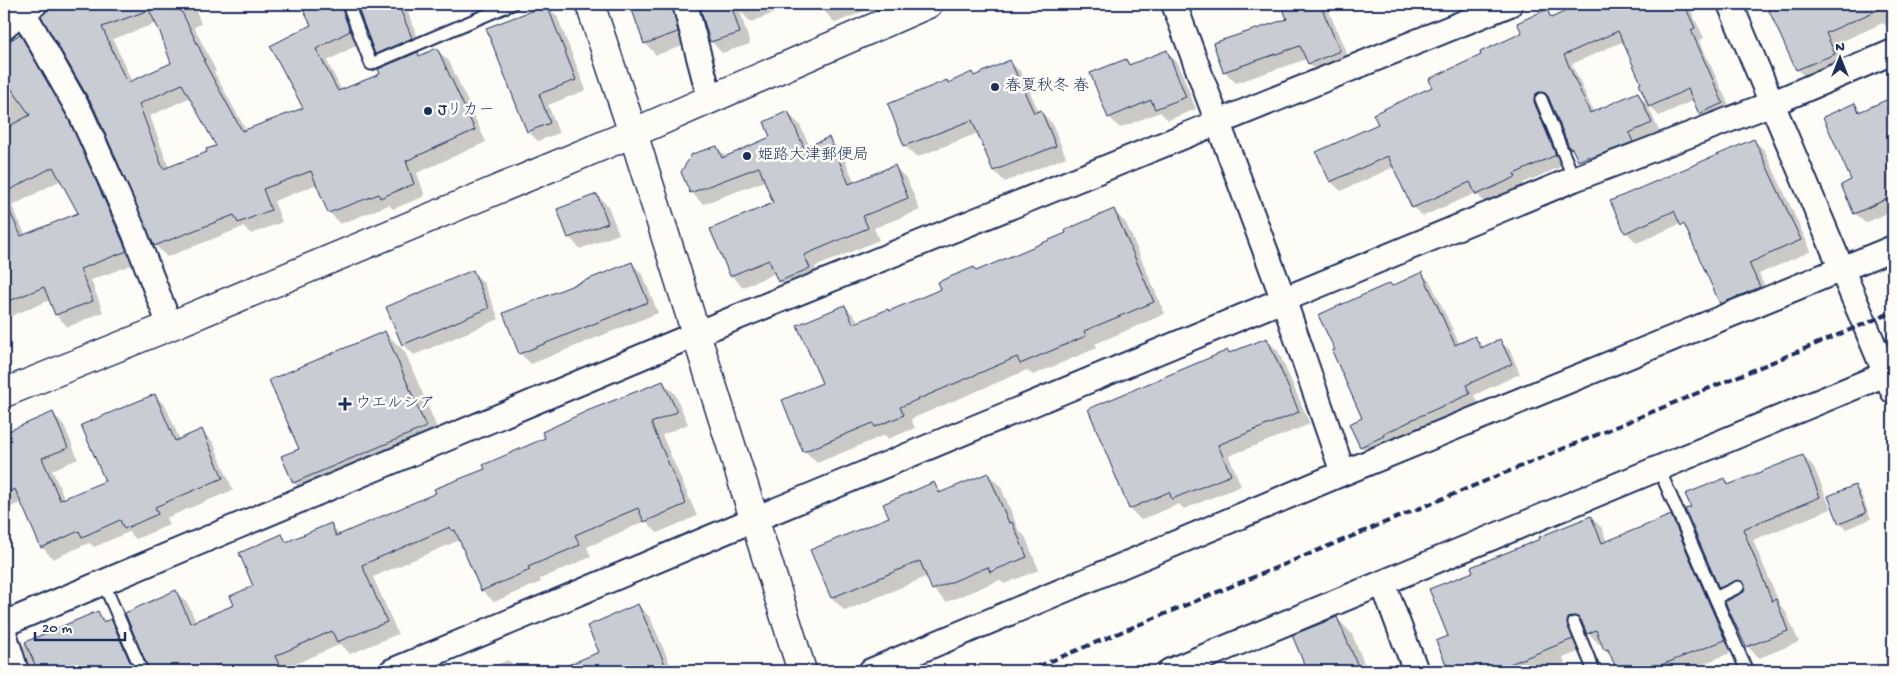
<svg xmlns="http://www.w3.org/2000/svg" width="1897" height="675" viewBox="0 0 1897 675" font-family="'Gochi Hand','Klee One',sans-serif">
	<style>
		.shadow { fill: #0003; fill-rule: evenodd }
		.building { fill: #c9ccd3; stroke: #1b2f5e; fill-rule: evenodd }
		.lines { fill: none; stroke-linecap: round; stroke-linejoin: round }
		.service-casing { stroke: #1b2f5e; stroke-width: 15 }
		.minor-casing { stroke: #1b2f5e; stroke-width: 28 }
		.tertiary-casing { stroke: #1b2f5e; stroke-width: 31 }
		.service { stroke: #fdfcf7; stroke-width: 11 }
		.minor { stroke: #fdfcf7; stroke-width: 24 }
		.tertiary { stroke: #fdfcf7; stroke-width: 28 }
		.rail { stroke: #1b2f5e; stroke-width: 4; stroke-dasharray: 8 4; stroke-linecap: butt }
		.poi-dot { fill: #1b2f5e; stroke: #fdfcf7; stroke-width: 2 }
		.labels { text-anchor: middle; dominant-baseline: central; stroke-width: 5; stroke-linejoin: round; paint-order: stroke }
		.poi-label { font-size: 16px; fill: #1b2f5e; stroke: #fdfcf7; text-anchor: start }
	</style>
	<rect width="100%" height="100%" fill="#fdfcf7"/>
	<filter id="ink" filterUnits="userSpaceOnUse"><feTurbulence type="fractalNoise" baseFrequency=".02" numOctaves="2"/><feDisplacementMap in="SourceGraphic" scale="10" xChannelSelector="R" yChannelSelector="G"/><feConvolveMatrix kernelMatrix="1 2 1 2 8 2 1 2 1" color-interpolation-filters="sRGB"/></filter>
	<g filter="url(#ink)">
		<path class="shadow" d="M4,4h35l-35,29z
			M50,4h144l7,20 -7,3 22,44 -2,1 32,58 58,-21 9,-84 -8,-21h39l17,39 -34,18 15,30 40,-16 7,-9 -13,-13 -16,-41 23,-8h18l6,6 16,40 -7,2 5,5 16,-7 12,11 37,81 -69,31 8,23 -32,13 -4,-4 -49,19 -11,-12 -11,-28 -44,17 8,21 -31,12 -8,-7 -76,30 -12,-12 -60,-137 -47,-96zM157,23l15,41 -40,18 -19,-43zM191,97l27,49 -9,7 -40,15 -19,-52z
			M631,4h49l9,40 -33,11 -11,-12z
			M714,4h19l7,7 10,33 -28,9 -11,-12 -10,-34z
			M737,4h55l1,2 -42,16 -11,-11z
			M818,4h64l-47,19z
			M1202,4h11l-7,3z
			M1282,4h44l24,58 -30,13 -11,-11 -2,-5 -71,24 -12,-12 65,-52z
			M1404,4h16l-11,4z
			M1584,4h104l16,34 -5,2 33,72 -22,11 -10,-10 -6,-13 -35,16 -9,-10 -8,-22 -18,-43 -52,23 22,49 44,-19 9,10 13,29 -22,10 -50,27 -9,-10 -8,-12 -20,-47 -6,3 20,61 -42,18 1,4 -38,17 -10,-11 -53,23 -10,-9 -19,-40 -53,24 -10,-9 48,-57 104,-69 41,-22 22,-23 7,7z
			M1764,4h129v28l-10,-9 -47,21 9,21 -36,16 -11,-11 -26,-57z
			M547,6l10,10 29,74 -38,15 11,28 -21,8 -10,-10z
			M19,34l11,11 50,88 57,130 -46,17 12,32 -35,15 -12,-12 -6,-15 -46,19v-278h4zM61,180l19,34 -54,22 -14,-30z
			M1166,52l12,11 18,46 -28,11 -8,-8 -40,16 -11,-11 17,-57 5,5z
			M1009,61l12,11 18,40h2l11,11 14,34 -61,25 -11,-11 -16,-38 -61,24 -12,-11 -16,-42 58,-22 2,2 23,-11 3,4z
			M1893,98v113l-28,12 -10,-10 -2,-32 2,-77 7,8z
			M788,113l12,12 10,22 19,-8 12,12 14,32 40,-16 12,12 13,31 -46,18 5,12 -64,27 6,13 -30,13 -12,-12 -3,-8 -33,14 -12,-12 43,-72 -9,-22 -62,23 -12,-12 26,-45 10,10 45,-19z
			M1754,140l11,11 46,100 -52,23 11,24 -38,16 -11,-11 -33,-72 -6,-8 -45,20 -11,-11z
			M597,195l11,11 11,28 -39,15 -11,-12z
			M1114,211l12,12 39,91 -70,30 2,4 -64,27 -6,-5 -116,49 4,9 -27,11 -3,-4 -68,28 -12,-12 40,-145 12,13 2,4 29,-13 2,2 52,-22 32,-22 3,4 91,-39z
			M632,263l11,12 15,38 -127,51 -11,-11z
			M473,272l11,11 15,36 -85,36 -11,-11z
			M1422,273l9,10 29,62 15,-7 10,10 15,-7 10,9 10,24 -46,21 4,8 -59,27 -49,26 -9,-10 2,-27 29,-132z
			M385,332l20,20 40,95 -131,56 -20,-20 -12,-26 18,-8z
			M1266,339l12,12 32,73 -81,32 12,30 -57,23 -5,-5 -38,16 -11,-11 -41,-99z
			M663,382l12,12 13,30 -26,11 35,81 -40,17 -11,-12 -59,26 4,10 -51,22 1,3 -47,20 -12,-12 -22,-50 -87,37 25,57 -48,20 -9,-10 -55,24 2,3h-138l26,-79 12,12 8,18 39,-16 20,-20 27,-50 7,7 41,-18 11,10 97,-42z
			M155,395l11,12 14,33 22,-9 11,11 20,48 -67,28 3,7 -33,14 -7,-7 -35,15 -5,-4 -36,16 -11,-12 -20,-45 -18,8v-70l1,-1 -1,-5 49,-21 11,12 14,34 -26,11 13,29 41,-17z
			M1803,456l11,11 17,42 -78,31 27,65 6,7 13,30 -40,16 -11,-11 -16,-48 -12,-12 -28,-79 32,-29 6,6z
			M988,474l13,13 18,44 6,5 14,34 -35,14 -4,-4 -54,22 -13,-13 -5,-13 -83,35 -13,-13 59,-80 43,-34 9,9z
			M1855,487l5,5 11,27 -25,10 -6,-5z
			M1671,516l11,12 53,123 -50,20h-67l-5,-13 -8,-8 -3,-7 -3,1 -11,-11 -3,-6h-3l-5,7 6,16 -20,8 5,13h-118l-12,-29 12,-5 24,-65 117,-55 11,11 5,14z
			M638,605l12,12 23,54h-116l43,-19z
			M97,613l10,9 4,-2 12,12 17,39h-109l-8,-26z
			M1337,618l15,16 13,31 6,6h-59l-7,-7z
			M508,660l12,11h-37z"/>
		<path class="building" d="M48,4h130l27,56h-2l39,71 61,-23 -33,-62 41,-21 -11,-21h40l10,27 -34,18 22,42 42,-17 -2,-5 40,-17 1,4 18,-8 38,82 -69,31 8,23 -34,14 -1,-4 -51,19 -17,-42 -48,18 8,21 -33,13 -4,-8 -80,31 -60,-138 -53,-92 5,-4zM149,10l11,22 11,31 -44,20 -25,-56zM182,84l34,62 -10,3 1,3 -44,17 -24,-65z
			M379,4h19l14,34 -37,16 -16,-43z
			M630,4h42l6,28 -34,12z
			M699,4h32l9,29 -30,9z
			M1281,4h39l20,47 -32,13 -8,-18 -77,26 -10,-29 74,-24z
			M1581,4h103l11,24 -4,2 32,73 -24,11 -11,-25 -39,18 -10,-23 2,-1 -23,-52 -54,24 26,58 48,-21 14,31 -23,10 4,9 -42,16 -1,-2 -12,5 -6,-13 -2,1 -22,-53 -3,-3 -6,-1 -4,3 -1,7 22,53 -42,19 2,3 -40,18 -6,-13 -58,26 -24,-52 -58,26 -14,-30 62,-28 -5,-10 59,-27 -3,-8 52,-24 -1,-3 42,-19 -5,-10 30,-14 4,9z
			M1766,4h125l-65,29 9,21 -39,16z
			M547,5l29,75 -37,14 11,29 -23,9 -41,-104z
			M20,34l49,86 58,131 -47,18 13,32 -38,14 -11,-28 -40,16v-104l17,37 57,-23 -25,-46 -49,26v-64l26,-14 -26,-37v-33z
			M1167,50l19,47 -31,12 -4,-9 -43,18 -18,-45 36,-14 3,6z
			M1010,60l24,53 7,-3 15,36 -63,25 -21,-51 -68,26 -16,-42 59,-24 1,3 24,-11 2,4z
			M1893,97v99l-39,18 -13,-29 10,-5 -28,-63 32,-14 4,9z
			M788,111l16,37 25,-11 20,47 46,-19 13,33 -45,18 5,12 -64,27 6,13 -32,14 -9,-22 -39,16 -20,-47 63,-26 -14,-36 -69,26 -9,-21 11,-18 25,-8 5,12 48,-21 -6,-15z
			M1754,139l47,101 -52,23 11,24 -40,17 -36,-80 -3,2 -7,-15 -49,22 -15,-32z
			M597,194l11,29 -40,15 -11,-29z
			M1114,209l40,93 -70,29 2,5 -66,28 -3,-7 -117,50 4,8 -29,12 -2,-4 -70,29 -21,-52 40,-17 -25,-58 48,-20 8,19 35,-15 1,2 52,-22 -3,-7 36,-15 2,4 90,-38 -1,-3z
			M632,262l16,40 -129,52 -16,-41z
			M473,270l16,38 -87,37 -16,-38z
			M1422,272l33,73 20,-9 6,12 19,-9 12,25 -46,21 4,9 -59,26v1l-28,13 1,2 -24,11 -11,-23 13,-6 -30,-67 3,-1 -17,-35 72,-32 2,3z
			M385,331l41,96 -133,56 -12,-27 18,-7 -30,-69z
			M1267,338l32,74 -81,33 13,30 -59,24 -3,-7 -40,17 -41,-100 140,-59 1,3z
			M663,381l14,31 -26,11 35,81 -42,18 -6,-14 -63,27 5,10 -52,22 2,3 -49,21 -26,-61 -3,1 -2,-4 -88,38 25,57 -50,20 -5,-11 -57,25 7,15h-57l-4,-7 -17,7h-55l-24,-58 51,-23 14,33 44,-18 -4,-9 23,-10 -14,-33 43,-19 4,8 45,-19 5,13 100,-43 -2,-4 51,-20 -2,-4 62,-27 -3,-6 45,-21z
			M155,394l20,47 27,-12 21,49 -68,29 3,7 -34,15 -4,-9 -38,17 -3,-6 -38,17 -26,-59 -11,5v-61l49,-21 15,36 -26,10 18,42 45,-19 -24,-56z
			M1803,455l17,42 -77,32 29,72 4,-2 12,32 -42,16 -21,-45 19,-10 1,-8 -7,-4 -19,8 -34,-79 6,-2 -6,-13 40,-16 3,7z
			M988,473l21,50 3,-1 15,35 -37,15 -2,-5 -56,23 -12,-29 -89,37 -21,-48 79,-33 -6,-13 51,-22 5,11z
			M1855,485l11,28 -27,11 -11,-28z
			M1671,515l54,125 -79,31h-29l-9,-22 -4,1 -8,-20 -9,4 -6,-14 -7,-4 -6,2 -1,5 6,16 -81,32h-43l-13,-30 12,-5 -19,-47 44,-17 -2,-5 69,-28 -1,-2 52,-21 11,27z
			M638,604l30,67h-114l45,-19 -12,-26z
			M98,611l5,11 8,-3 23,52h-96l-13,-29z
			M1337,617l23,54h-53l-15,-36z"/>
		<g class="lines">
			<g class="service-casing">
				<path id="service" d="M348,4l23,60 141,-60
					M1541,99l33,80
					M1659,469l88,202
					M103,582l39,89
					M1715,598l23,-11
					M1574,623l20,48"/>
			</g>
			<g class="minor-casing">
				<path id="minor" d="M685,4l25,95
					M1174,4l110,297 59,172
					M1730,4l163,387
					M22,10l59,104 53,118 36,94
					M4,27l18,-17 13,-6
					M1383,584l33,87
					M4,624l692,-290 814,-330
					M4,633l12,38
					M392,671l363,-152 819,-340 199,-76 120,-51
					M871,671l472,-198 550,-225
					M1170,671l723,-300"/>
			</g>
			<g class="tertiary-casing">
				<path id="tertiary" d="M590,4l43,129 169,538
					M4,393l166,-67 463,-193 295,-129"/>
			</g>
			<use href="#service" class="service"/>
			<use href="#minor" class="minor"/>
			<use href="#tertiary" class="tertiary"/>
			<path class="rail" d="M1027,671l866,-359"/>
		</g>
	</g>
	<g class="poi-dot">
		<circle cx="995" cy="87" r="5"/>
		<circle cx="428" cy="111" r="5"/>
		<circle cx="747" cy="156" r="5"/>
		<path d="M342.5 396.5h5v5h5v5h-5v5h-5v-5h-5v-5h5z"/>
	</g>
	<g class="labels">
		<g class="poi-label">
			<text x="1005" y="87">春夏秋冬 春</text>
			<text x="438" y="111">Jリカー</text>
			<text x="757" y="156">姫路大津郵便局</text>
			<text x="355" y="404">ウエルシア</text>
		</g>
	</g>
	<rect width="1897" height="675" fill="none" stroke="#fdfcf7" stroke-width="20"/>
	<rect x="10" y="10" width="1877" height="655" fill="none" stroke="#1b2f5e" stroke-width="2" filter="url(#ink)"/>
	<g transform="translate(1840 58)" stroke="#fdfcf7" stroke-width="4" paint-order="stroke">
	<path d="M0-4L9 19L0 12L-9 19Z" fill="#1b2f5e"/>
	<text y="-8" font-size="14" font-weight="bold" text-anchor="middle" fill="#1b2f5e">N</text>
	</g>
	<path d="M35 632v8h90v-8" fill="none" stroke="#1b2f5e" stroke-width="2.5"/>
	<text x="42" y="632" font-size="15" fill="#1b2f5e" stroke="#fdfcf7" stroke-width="4" paint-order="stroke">20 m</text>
</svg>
